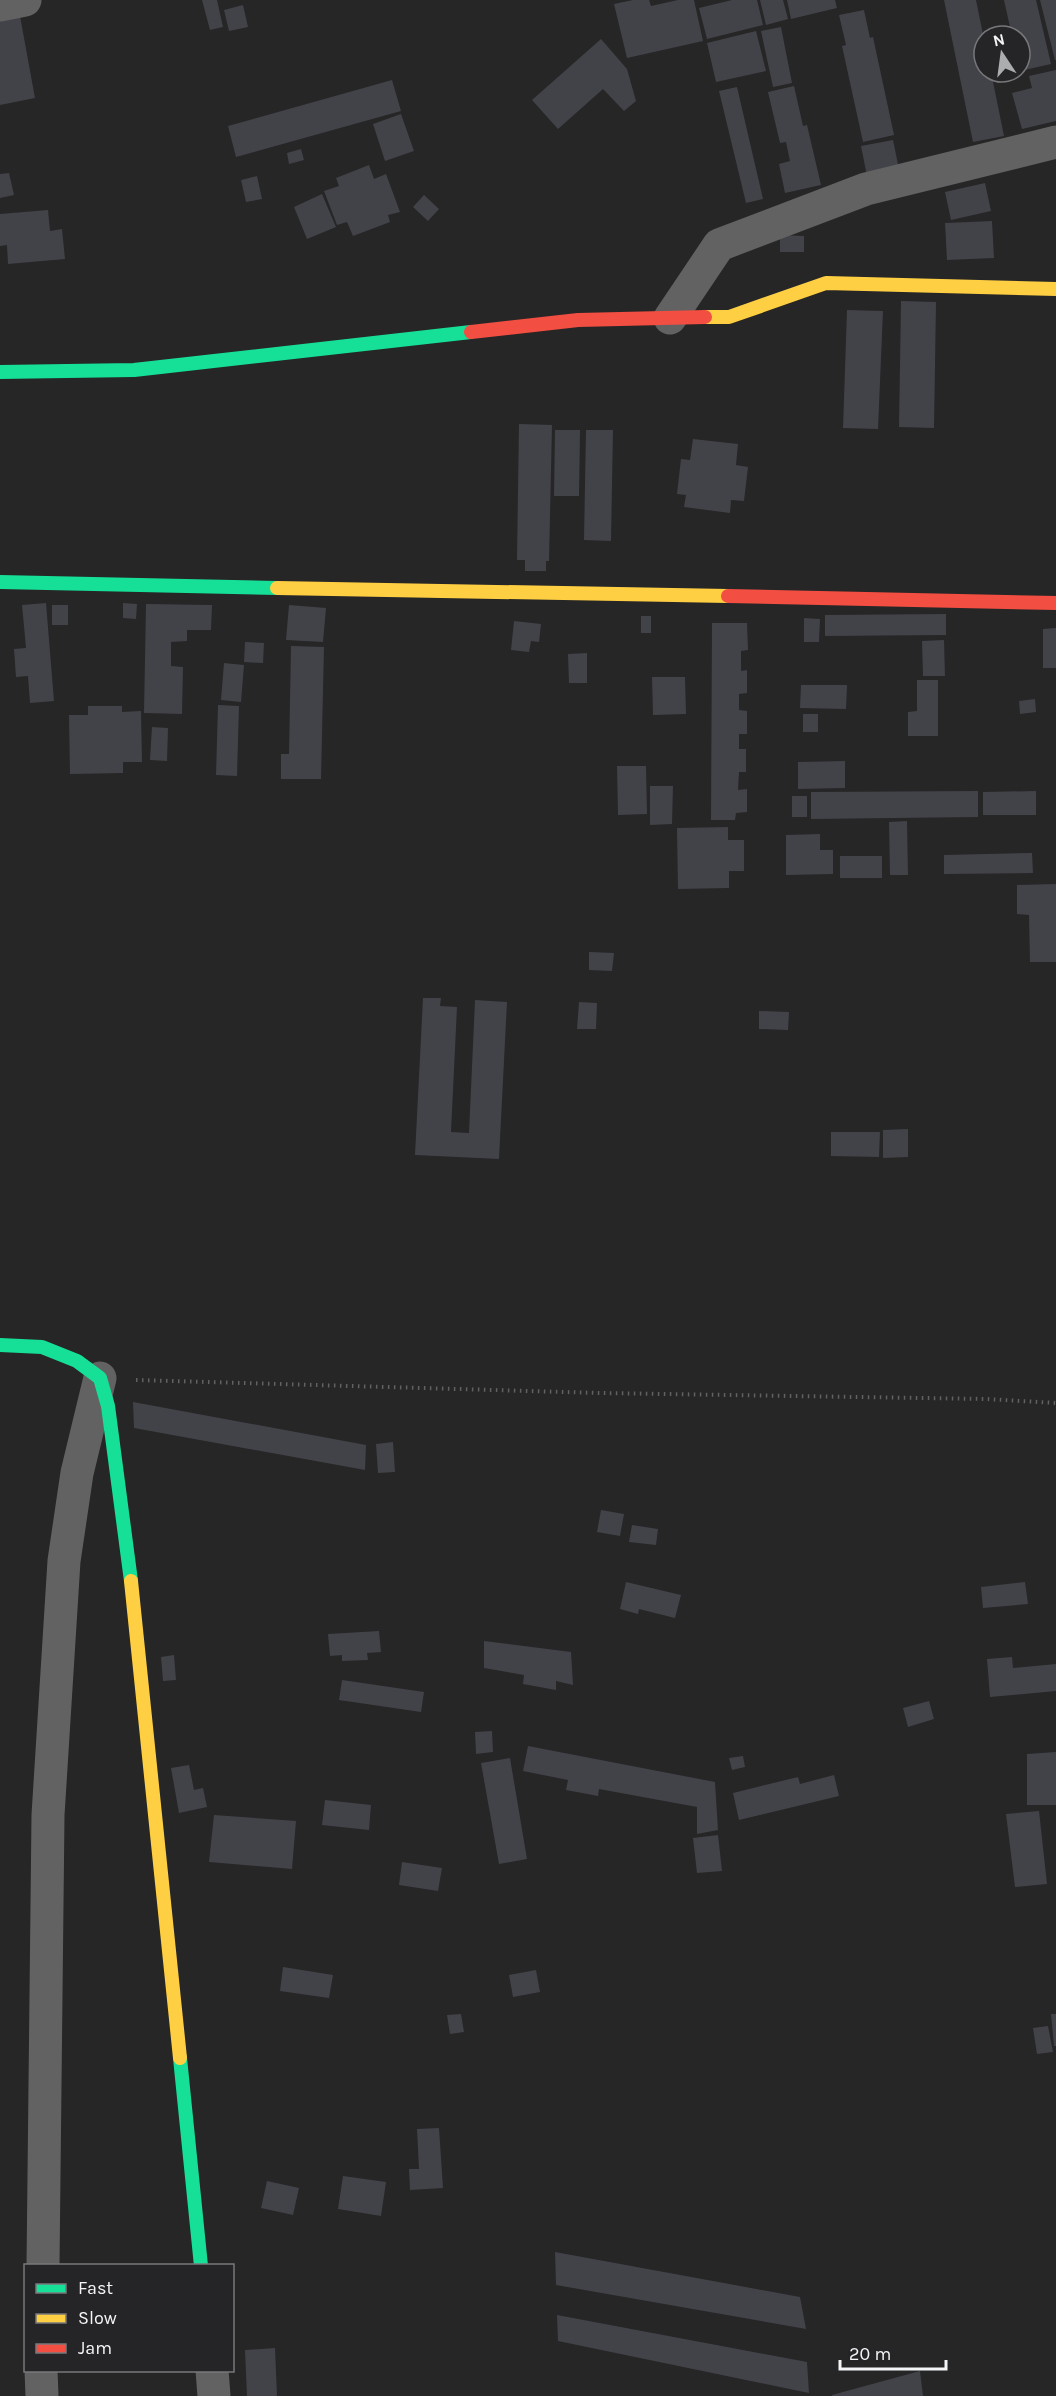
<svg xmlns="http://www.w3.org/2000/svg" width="1056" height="2396" viewBox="0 0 1056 2396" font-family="Karla,sans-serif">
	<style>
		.building { fill: #424249 }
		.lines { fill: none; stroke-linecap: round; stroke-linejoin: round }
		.path { stroke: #626263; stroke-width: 4; stroke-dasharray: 1.5 4.5; stroke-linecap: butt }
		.street { stroke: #626262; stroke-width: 33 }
		.fast { stroke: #16e098; stroke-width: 14 }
		.slow { stroke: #ffcf43; stroke-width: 14 }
		.jam { stroke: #f24e42; stroke-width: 14 }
	</style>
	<rect width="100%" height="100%" fill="#262627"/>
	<path class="building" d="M202,0h15l6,27 -13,3z
		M633,0h16l2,6 27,-6h16l9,41 -76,17 -13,-54z
		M732,0h25l6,25 -56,14 -8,-31z
		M760,0h23l5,19 -22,6z
		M787,0h48l2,8 -46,11z
		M944,0h32l8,39v33h7l13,64 -31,6z
		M1004,0h32l15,64 -31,7v-35h-8z
		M1040,0h16v60h-1z
		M243,5l5,22 -19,4 -5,-21z
		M864,10l6,28 3,-1 21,98 -31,7 -21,-96 4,-1 -7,-30z
		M20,16l15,82 -35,7v-85z
		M781,27l11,56 -19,4 -12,-56z
		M756,31l10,40 -50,11 -9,-39z
		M601,39l26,30 9,32 -12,10 -21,-22 -45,40 -26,-29z
		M1056,70v51l-34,8 -10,-36 20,-5 -3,-12z
		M392,80l9,31 -165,46 -8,-31z
		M794,86l9,40 4,-1 14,60 -36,8 -6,-29 11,-3 -4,-19 -6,1 -12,-51z
		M737,87l26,112 -17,4 -27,-112z
		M401,114l13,37 -29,10 -12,-37z
		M893,140l6,29 -32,7 -6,-30z
		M301,149l3,11 -15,4 -2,-11z
		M369,165l5,14 12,-5 14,38 -12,3 2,7 -37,14 -6,-14 -10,3 -13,-34 15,-5 -3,-8z
		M9,173l5,22 -14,3v-24z
		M257,176l5,23 -16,3 -5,-22z
		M985,183l6,28 -40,9 -6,-28z
		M322,194l14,33 -29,12 -13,-32z
		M424,195l15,14 -11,12 -15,-14z
		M48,210l2,21 12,-2 3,30 -57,5 -1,-19 -7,1v-32z
		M992,221l2,37 -47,2 -2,-37z
		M780,235l24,1v16h-24z
		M901,301l35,1 -2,126 -35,-1z
		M847,310l36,1 -5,118 -35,-1z
		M519,424l33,1 -3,136h-3v10h-21v-11h-8z
		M555,430h25l-1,66h-25z
		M586,430h27l-2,111 -27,-1z
		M693,439l45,5 -2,21 12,2 -4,34 -13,-1 -1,13 -46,-6 2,-12 -9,-1 4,-35 9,1z
		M46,603l8,98 -24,2 -2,-27 -12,1 -2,-28 12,-1 -4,-43z
		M123,603l14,1 -1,15 -13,-1z
		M146,604l66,1 -1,25h-24v11l-16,1v24l12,1 -1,47 -38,-1z
		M52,605h16v20h-16z
		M289,605l37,3 -3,34 -37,-2z
		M946,614v21l-121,1v-21z
		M641,616h10v17h-10z
		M804,618l16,1 -1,23h-15z
		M514,621l27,3 -2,18 -8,-1 -2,11 -18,-2z
		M712,623h35l1,27 -7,1v20l6,-1v23l-8,1v16l8,1v23h-8v15h7v23h-7l-1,18 9,-1v23l-11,1 -1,7h-24z
		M1056,628v40h-13v-39z
		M944,640l1,36h-22l-1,-35z
		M245,642l19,1 -1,20 -19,-1z
		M291,646l33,1 -3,132h-40v-25h8z
		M587,653v30h-18l-1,-29z
		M224,663l20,2 -3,37 -20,-2z
		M652,677h33l1,37 -33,1z
		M917,680h21v56h-30v-24l9,-1z
		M801,685h46l-1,24 -46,-1z
		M1035,699l1,13 -16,2 -1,-13z
		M218,705l21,1 -2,70 -21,-1z
		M88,706h34v6l19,-1 1,51h-19v11l-53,1 -1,-59h19z
		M803,714h15v18h-15z
		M152,727l16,1 -1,33 -17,-1z
		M845,761v27l-47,1v-27z
		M617,766h29l1,48 -29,1z
		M650,786h23l-1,38 -22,1z
		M978,791v26l-167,2v-27z
		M1036,791v24h-53v-23z
		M792,796h15v21h-15z
		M907,821l1,54h-18l-1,-53z
		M728,827v13h16v31h-15v17l-51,1 -1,-61z
		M820,834v16h13v24l-47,1v-40z
		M1032,853l1,20 -89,1v-19z
		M840,856h42v22h-42z
		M1056,884v78h-26l-1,-47 -12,-1v-29z
		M589,952l25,1 -2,18 -23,-1z
		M423,998h18l-1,8 17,1 -6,125 18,1 6,-133 32,2 -8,157 -84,-4z
		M579,1002l18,1 -1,26h-19z
		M759,1011l30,1 -1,18 -29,-1z
		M908,1129v28l-25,1v-28z
		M831,1132h49l-1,25 -48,-1z
		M133,1402l233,43 -1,25 -231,-42z
		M393,1442l2,30 -17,1 -2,-29z
		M601,1510l23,4 -4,22 -23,-4z
		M632,1525l26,4 -2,16 -27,-3z
		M626,1582l55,13 -6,23 -36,-9 -1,5 -18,-5z
		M1025,1582l3,22 -45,4 -2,-21z
		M379,1631l2,21 -14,1 1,7 -26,1v-6l-12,1 -2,-22z
		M484,1641l87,11 2,33 -17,-4v9l-33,-6 1,-9 -40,-7z
		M174,1655l2,25 -13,1 -2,-24z
		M1012,1657l1,11 43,-4v27l-66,6 -3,-38z
		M342,1680l82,12 -3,20 -82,-12z
		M929,1701l5,18 -26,8 -5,-19z
		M492,1731l1,21 -17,2 -1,-22z
		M528,1746l187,36 3,48 -21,4v-27l-98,-18 -1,7 -32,-6 2,-10 -45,-9z
		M1056,1752v53h-29v-51z
		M743,1756l2,11 -13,3 -3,-12z
		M510,1758l17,101 -28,5 -18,-101z
		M189,1765l5,25 9,-2 4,19 -28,6 -8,-45z
		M834,1775l5,21 -100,24 -6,-27 65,-16 2,7z
		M325,1800l46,5 -2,25 -47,-5z
		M1039,1811l8,73 -32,3 -9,-73z
		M214,1815l82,6 -4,48 -83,-7z
		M718,1835l4,36 -25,2 -4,-35z
		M402,1862l40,6 -4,23 -39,-6z
		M283,1967l50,8 -4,23 -49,-7z
		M536,1970l4,22 -27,5 -4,-22z
		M461,2014l3,18 -14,2 -3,-19z
		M1051,2014h5v32h-2z
		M1048,2026l5,26 -16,2 -4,-26z
		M439,2128l4,60 -33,2 -1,-21h10l-2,-40z
		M343,2176l43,6 -5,34 -43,-7z
		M267,2181l32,7 -6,27 -32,-7z
		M555,2252l245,45 6,32 -250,-44z
		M557,2315l250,47 2,31 -251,-52z
		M275,2348l2,48h-30l-2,-46z
		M920,2371l3,25h-91v-1z"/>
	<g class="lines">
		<path class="path" d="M136,1380l464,13 386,6 70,4"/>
		<path class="street" d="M0,5l25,-5
			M670,318l49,-73 147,-56 190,-47
			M43,2266l5,-451 16,-254 13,-88 23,-95
			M41,2370l1,26
			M212,2370l2,26"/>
		<path class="fast" d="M0,372l134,-2 337,-38
			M0,582l277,6
			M0,1345l42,2 35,14 23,17 8,28 23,175
			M180,2058l21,208"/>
		<path class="slow" d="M705,317h24l97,-34 230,6
			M277,588l451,8
			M131,1581l49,477"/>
		<path class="jam" d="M471,332l107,-12 127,-3
			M728,596l328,7"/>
	</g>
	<rect x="24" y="2264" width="210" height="108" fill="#252528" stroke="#78787b" stroke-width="1.5"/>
	<rect x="36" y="2284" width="30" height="9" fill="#16e098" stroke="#78787b" stroke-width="1.5"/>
	<text x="78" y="2294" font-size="18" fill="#f4f5f7">Fast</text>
	<rect x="36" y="2314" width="30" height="9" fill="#ffcf43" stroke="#78787b" stroke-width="1.5"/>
	<text x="78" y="2324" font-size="18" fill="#f4f5f7">Slow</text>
	<rect x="36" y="2344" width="30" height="9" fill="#f24e42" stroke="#78787b" stroke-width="1.5"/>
	<text x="78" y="2354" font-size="18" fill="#f4f5f7">Jam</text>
	<g transform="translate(1002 54) rotate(347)"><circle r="28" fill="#252528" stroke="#78787b" stroke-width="1.5"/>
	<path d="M0-4.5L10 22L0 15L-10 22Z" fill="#acadae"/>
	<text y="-9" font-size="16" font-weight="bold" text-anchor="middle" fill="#f4f5f7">N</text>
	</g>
	<path d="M840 2360v9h106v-9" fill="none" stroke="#f4f5f7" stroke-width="3"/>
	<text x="849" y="2360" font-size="18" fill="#f4f5f7" stroke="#252528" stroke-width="4.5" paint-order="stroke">20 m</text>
</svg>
